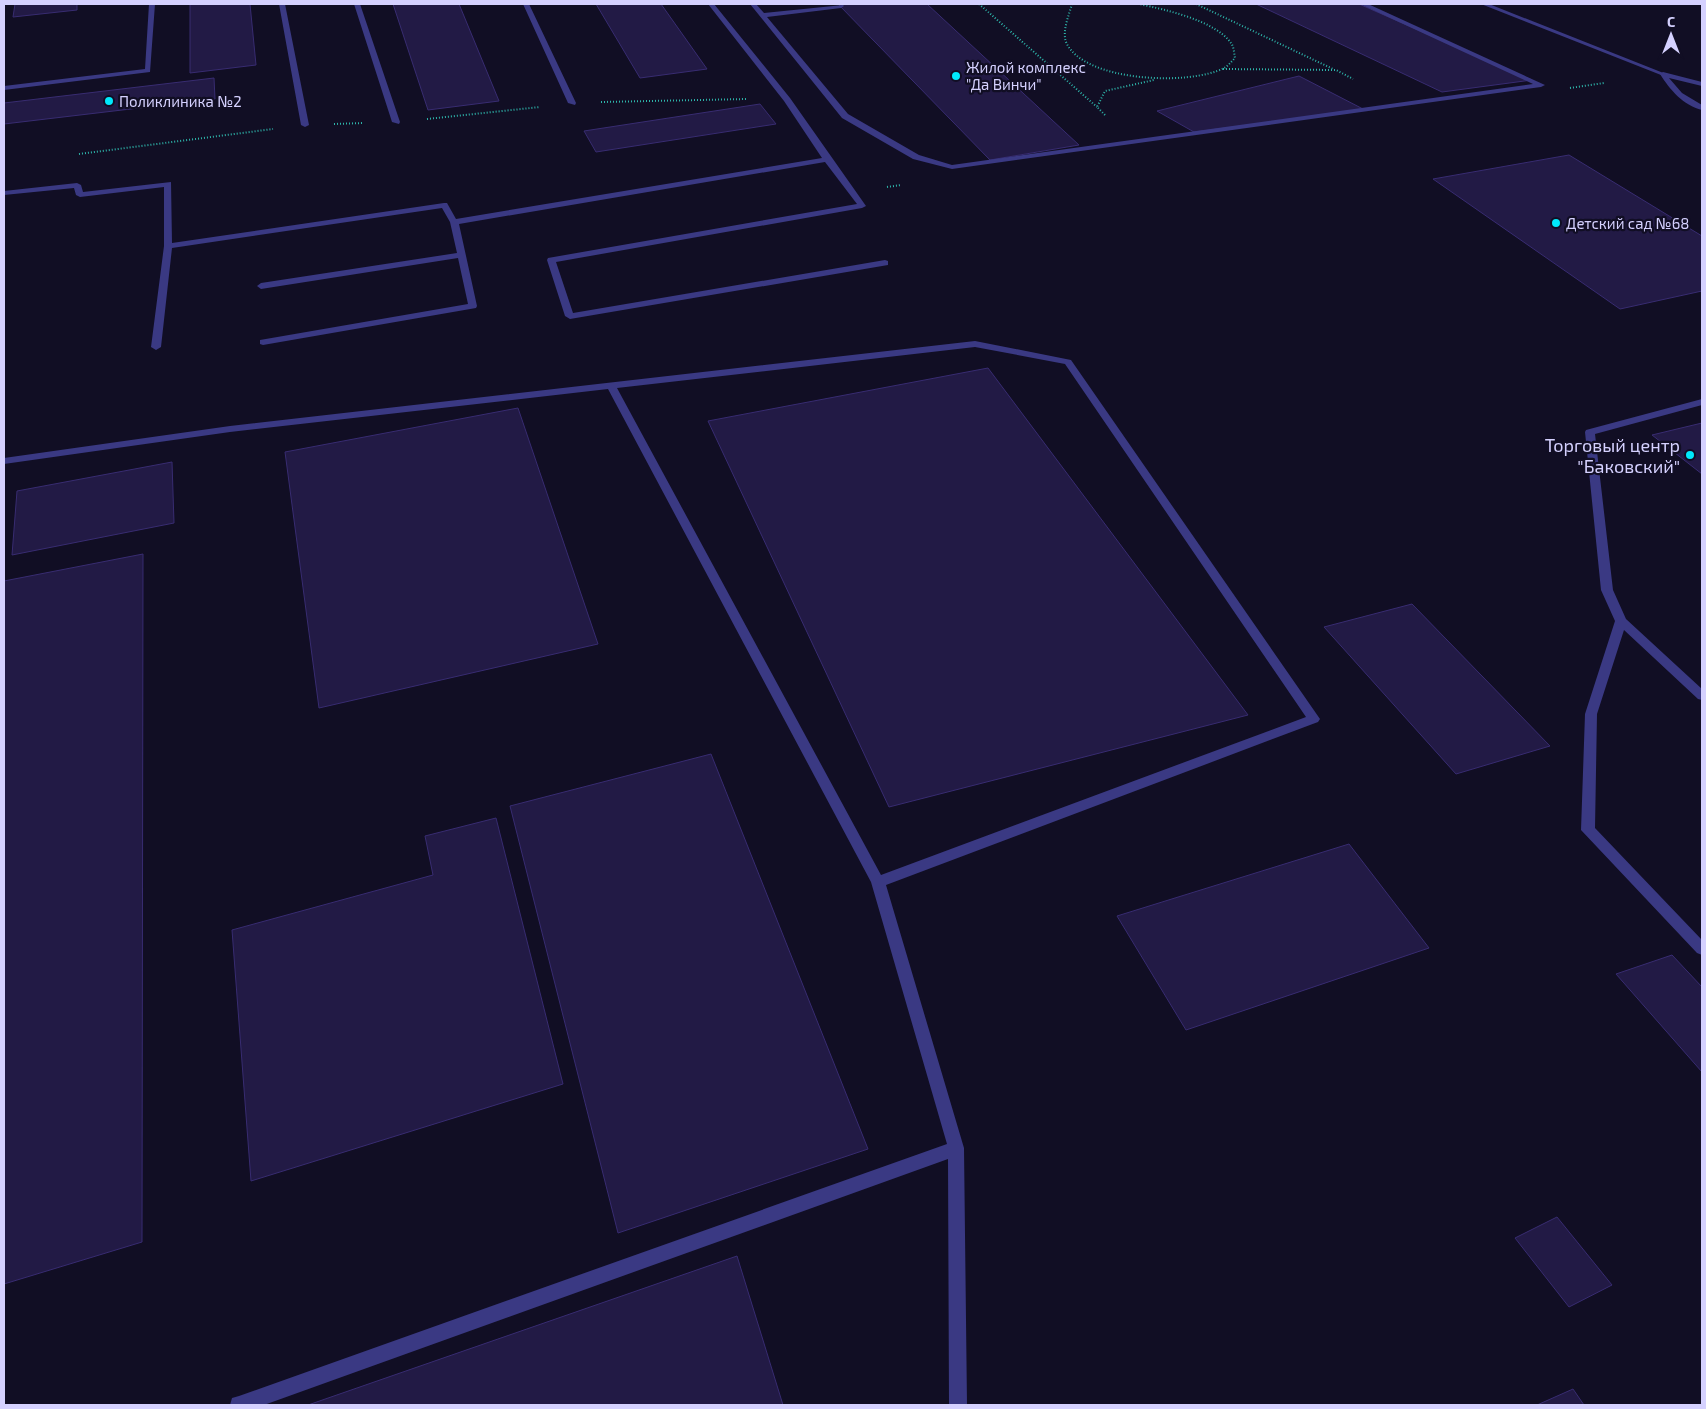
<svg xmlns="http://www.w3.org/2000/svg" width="1706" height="1409" viewBox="0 0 1706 1409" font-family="'Exo 2',sans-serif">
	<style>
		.building { fill: #221a45; stroke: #382c71 }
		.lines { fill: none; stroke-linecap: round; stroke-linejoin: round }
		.path { stroke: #2eb6ab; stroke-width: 2; stroke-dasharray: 1 2; stroke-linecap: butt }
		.service { fill: #3a3983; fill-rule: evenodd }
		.minor { fill: #3a3983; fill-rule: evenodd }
		.poi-dot { fill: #00e9fc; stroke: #110e24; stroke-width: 2 }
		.labels { text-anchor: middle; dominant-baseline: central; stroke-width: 4.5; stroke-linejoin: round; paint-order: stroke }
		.far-poi-label { font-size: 15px; fill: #d5d1ff; stroke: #110e24; text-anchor: start }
		.poi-label { font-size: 18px; fill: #d5d1ff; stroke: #110e24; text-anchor: end }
	</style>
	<rect width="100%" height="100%" fill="#110e24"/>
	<path class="building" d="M15,4h62v6l-64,7z
		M190,4h60l6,61 -66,8z
		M393,4h66l40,97 -71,9z
		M596,4h65l46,65 -67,9z
		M838,4h89l152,141 -89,15z
		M1256,4h103l173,76 -90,12z
		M1299,76l66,34 -171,22 -37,-21z
		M214,78l1,21 -211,25v-21z
		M760,104l16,20 -180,28 -12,-21z
		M1569,155l133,81v55l-82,18 -187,-130z
		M988,368l260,347 -359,92 -181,-386z
		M518,408l80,236 -279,64 -34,-256z
		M1702,423v51l-50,-39z
		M172,462l2,61 -162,32 5,-64z
		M143,554l-1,688 -138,42v-703z
		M1412,604l138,142 -94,28 -132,-147z
		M711,754l157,395 -250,84 -108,-427z
		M496,818l67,266 -312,97 -19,-251 201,-55 -8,-39z
		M1349,844l80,104 -243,82 -69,-114z
		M1672,955l30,32v85l-86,-98z
		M1557,1217l55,68 -43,22 -54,-69z
		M737,1256l46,149h-475z
		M1573,1389l11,16h-47z"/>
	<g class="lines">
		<path class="path" d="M979,4l118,103
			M1072,4c-3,11 -10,27 -6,38 17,40 124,44 158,26 4,-2 7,-6 11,-10 -1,-5 -1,-11 -4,-15 -17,-23 -65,-33 -92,-39
			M1196,4l137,65
			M1223,69l113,1 17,9
			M1570,88l34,-5
			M601,102l146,-3
			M1105,115l-8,-8 8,-16 49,-11
			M427,119l113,-12
			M334,124l29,-1
			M79,154l194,-25
			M887,187l14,-2"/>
		<path class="service" d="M279,4h6l24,121 -4,2 -4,-2z
			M354,4h6l40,118 -1,2 -7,-2z
			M523,4h6l47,99 -1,2 -7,-2z
			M708,4h6l76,94 76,108 -4,2 -306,54 17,51 312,-53 3,1v4l-318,54 -5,-3 -18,-56 1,-2 309,-54 -32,-42 -366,62 18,82 -1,2 -213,37 -3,-1v-4l208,-36 -10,-46 -197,31 -4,-3 4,-3 196,-30 -7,-31 -8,-14 -270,40 -11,99 -5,3 -5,-3 13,-101v-59l-84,10 -4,-2 -2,-7 -70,7v-4l73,-8 4,2 2,7 88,-10 1,61 272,-40h3l9,16 366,-61 -38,-57z
			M750,4h6l8,9 79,-8 1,1 -3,2 -74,9 81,97 71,41 33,10 581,-81 -173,-80h8l177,81 -4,2 -589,82 -39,-10 -71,-41z
			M1663,72l39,10v4l-33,-8 13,15 20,12v5c-19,-5 -32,-20 -42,-36z
			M975,341l96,19 249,359 -2,3 -432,163 78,263 3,257h-18l-1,-246 -684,246h-34l2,-7 7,-2 708,-252 -76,-262 -263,-493 -378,43 -226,32v-6l226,-32zM975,347l90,17 241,353 -425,158 -264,-487z
			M1702,399v6l-107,29 18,156 13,29 76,70v11l-4,-1 -74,-69 -27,84 -2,114 107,112v15l-5,-2 -116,-123 4,-116 30,-93 -14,-31 -16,-158 1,-2z"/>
		<path class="minor" d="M149,4h6l-5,68 -146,18v-4l141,-17z
			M1481,4h8l177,70 -5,1z"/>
	</g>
	<g class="poi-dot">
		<circle cx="956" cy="76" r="5"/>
		<circle cx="109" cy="101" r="5"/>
		<circle cx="1556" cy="223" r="5"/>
		<circle cx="1690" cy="455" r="5"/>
	</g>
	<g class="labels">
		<g class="far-poi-label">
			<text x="966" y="67">Жилой комплекс<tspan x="966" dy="17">"Да Винчи"</tspan></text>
			<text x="119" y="101">Поликлиника №2</text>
			<text x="1566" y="223">Детский сад №68</text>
		</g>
		<g class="poi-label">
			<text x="1680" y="445">Торговый центр<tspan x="1680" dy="21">"Баковский"</tspan></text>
		</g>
	</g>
	<rect width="1706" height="1409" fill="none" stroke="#d5d1ff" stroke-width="10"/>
	<g transform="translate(1671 35)" stroke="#110e24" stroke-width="4" paint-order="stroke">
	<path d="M0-4L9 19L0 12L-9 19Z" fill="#d5d1ff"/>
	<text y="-8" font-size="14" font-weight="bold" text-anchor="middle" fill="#d5d1ff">С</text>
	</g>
</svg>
